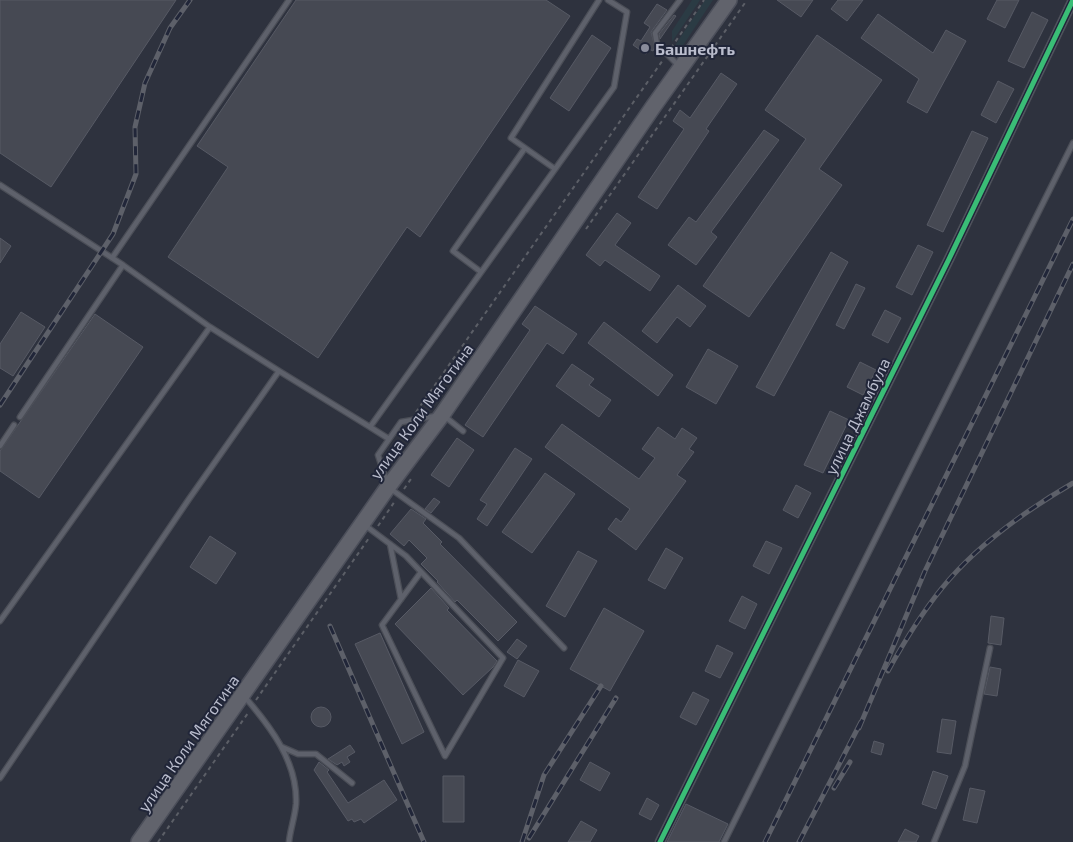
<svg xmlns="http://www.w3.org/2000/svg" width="1073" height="842" viewBox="0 0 1073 842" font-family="'Exo 2',sans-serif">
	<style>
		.green { fill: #2b3b44 }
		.building { fill: #464953; stroke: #575a65 }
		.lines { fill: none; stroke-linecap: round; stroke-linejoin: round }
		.service-casing { stroke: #4b4e57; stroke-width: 7 }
		.minor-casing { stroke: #4b4e57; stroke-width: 11 }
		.primary-casing { stroke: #4c4f5a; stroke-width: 18 }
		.path { stroke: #5c5f67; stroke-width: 2; stroke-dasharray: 4 4; stroke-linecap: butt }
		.service { stroke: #5e616b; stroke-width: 4.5 }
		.minor { stroke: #5e616b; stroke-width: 9 }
		.primary { stroke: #61636c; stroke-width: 15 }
		.rail-casing { stroke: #5d6069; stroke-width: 5 }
		.rail { stroke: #212639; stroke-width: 3; stroke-dasharray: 9; stroke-linecap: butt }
		.cycleway-casing { stroke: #212639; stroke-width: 8 }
		.cycleway { stroke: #3abd76; stroke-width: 5 }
		.poi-dot { fill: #898c9b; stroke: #212639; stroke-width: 2 }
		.labels { text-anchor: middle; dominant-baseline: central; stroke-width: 4; stroke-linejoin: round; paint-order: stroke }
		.poi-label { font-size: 16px; font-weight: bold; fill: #babdcd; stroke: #212639; text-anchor: start }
		.street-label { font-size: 16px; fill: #babdcd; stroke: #212639 }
	</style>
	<rect width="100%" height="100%" fill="#2e323e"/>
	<path class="green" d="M692,0h8l-28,42v-11z
		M705,0h8l-33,50h-4l-2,-3z"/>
	<path class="building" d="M0,0h176l-125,187 -51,-34z
		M296,0h250l24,16 -150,221 -13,-10 -89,131 -150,-101 60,-90 -31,-21z
		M777,0h36l-12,17z
		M838,0h25l-16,21 -16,-12z
		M997,0h22l-14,28 -18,-9z
		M657,4l10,6 -16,22 4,15 -2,4 -4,-2 -3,5 -13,-9 4,-6 4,2 9,-14 -6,-4z
		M1032,12l16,8 -24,48 -16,-7z
		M878,14l55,39 13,-23 20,11 -39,72 -20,-11 12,-23 -58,-41z
		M674,15l2,1 -16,23 -1,-5z
		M592,35l19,13 -42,63 -19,-13z
		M817,35l65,45 -63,89 23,16 -93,132 -46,-31 103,-147 -41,-29z
		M721,73l16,11 -31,45 3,2 -52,78 -19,-12 46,-68 -11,-8 7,-11 10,8z
		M998,81l16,8 -18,34 -15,-8z
		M764,130l15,10 -68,92 6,5 -21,28 -28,-20 21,-28 7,5z
		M972,131l16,7 -45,94 -16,-7z
		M617,213l14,10 -16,22 45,31 -10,15 -45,-31 -5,6 -14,-11z
		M0,238l11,8 -11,17z
		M918,245l15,7 -21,43 -16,-8z
		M831,252l17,10 -74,134 -18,-9z
		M856,284l9,4 -21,41 -8,-4z
		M678,285l28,21 -16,21 -13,-10 -20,26 -15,-12z
		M535,306l42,28 -14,20 -16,-11 -64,94 -18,-12 65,-95 -8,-6z
		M885,310l16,8 -13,25 -16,-8z
		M21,312l24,15 -32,49 -13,-8v-24z
		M95,314l48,33 -104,151 -39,-27v-20z
		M604,322l69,53 -15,21 -70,-53z
		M708,349l30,17 -22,38 -30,-17z
		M860,362l16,8 -13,25 -16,-8z
		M572,364l22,15 -5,6 22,15 -12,17 -43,-31z
		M830,411l19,9 -26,53 -19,-8z
		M562,424l77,55 16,-21 -13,-9 16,-22 17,12 7,-11 15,10 -8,11 5,3 -17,23 9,6 -50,69 -28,-21 8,-11 5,4 9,-13 -85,-62z
		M457,438l17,12 -25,37 -18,-12z
		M515,448l17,11 -45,67 -10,-7 10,-15 -7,-4z
		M545,473l30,21 -43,59 -30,-21z
		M796,485l15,8 -13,25 -15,-8z
		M434,498l6,4 -9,11 -6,-4z
		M411,509l15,10 -3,4 19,19 -2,2 77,78 -19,19 -41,-41 -2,2 -18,-20 1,-1 -17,-17 6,-6 -18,-18 -5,6 -14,-12z
		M210,536l26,17 -20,31 -26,-17z
		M766,541l16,7 -13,26 -16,-8z
		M666,548l17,10 -18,31 -17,-9z
		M578,551l19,10 -32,56 -19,-11z
		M431,588l18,20 -2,2 50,51 -4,6 -30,28 -68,-71z
		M742,596l15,8 -12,25 -16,-8z
		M604,608l40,23 -34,60 -40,-22z
		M991,616l13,2 -3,27 -13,-2z
		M380,633l44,99 -22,12 -47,-100z
		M517,639l10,7 -10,13 -10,-7z
		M717,645l16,8 -13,25 -15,-7z
		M518,660l21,11 -15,26 -20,-11z
		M990,667l11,2 -4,27 -13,-2z
		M693,692l16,8 -13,25 -16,-8z
		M311 717a10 10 0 1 1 20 0a10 10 0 1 1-20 0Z
		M942,719l14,2 -5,33 -14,-2z
		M874,741l10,3 -3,11 -10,-3z
		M350,745l5,7 -8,5 3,5 -6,4 -2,-4 -5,3 -9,-6z
		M319,762l10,8 -2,2 21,31 36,-23 13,20 -33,23 -3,-4 -7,3 -2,-3 -4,2 -34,-51z
		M590,762l20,11 -10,18 -20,-11z
		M933,771l15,5 -12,33 -14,-5z
		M443,776h21v46h-21z
		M970,788l15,3 -8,32 -14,-3z
		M647,798l12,7 -8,15 -12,-6z
		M686,804l42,20 -9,18h-52z
		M581,821l16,9 -7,12h-22z
		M905,829l14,7 -3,6h-18z"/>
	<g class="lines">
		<g class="service-casing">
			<path id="service" d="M679,66l-22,-22 -2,-11 25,-33
				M555,169l-44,-31 88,-138
				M0,185l123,80
				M112,258l177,-258
				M481,272l-28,-21 72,-103
				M279,371l91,56 244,-340 13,-75 -19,-12
				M443,415l20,16
				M370,427l19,12
				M0,446l14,-21
				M387,483l-9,-28 23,-33 35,-6
				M391,489l68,49 105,110
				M366,526l40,30 97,102 -58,98 -63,-131 39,-53
				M390,544l11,55
				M0,621l210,-294
				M244,696c26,30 54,66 52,108 -1,13 -6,26 -7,38
				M282,747l16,7h18l36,29
				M0,778l189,-279 90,-128 -69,-44 -87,-62 -103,152
				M724,842l349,-699
				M934,842l31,-76 25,-118"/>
		</g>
		<g class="minor-casing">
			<path id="minor" d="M660,842l289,-583 124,-259"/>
		</g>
		<g class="primary-casing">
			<path id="primary" d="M139,842l249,-355 54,-72 211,-308 76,-107"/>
		</g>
		<path class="path" d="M671,48l33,-48
			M586,229l161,-229
			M416,412l247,-352
			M404,489l7,-10
			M378,526l17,-25
			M256,700l113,-162
			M158,842l90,-129"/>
		<use href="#service" class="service"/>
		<use href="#minor" class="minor"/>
		<use href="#primary" class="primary"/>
		<g class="rail-casing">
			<path id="rail" d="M0,405l113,-171 23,-60 -1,-47 10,-44 25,-55 20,-28
				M330,626l94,216
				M888,671c16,-29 33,-57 54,-83 35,-43 83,-77 131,-105
				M859,728l66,-157 148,-307
				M834,788l16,-26
				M529,838l87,-140
				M522,842l22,-67 57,-89
				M765,842l308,-623
				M799,842l62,-120"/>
		</g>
		<use href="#rail" class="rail"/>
		<g class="cycleway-casing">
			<path id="cycleway" d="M660,842l289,-583 124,-259"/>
		</g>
		<use href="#cycleway" class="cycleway"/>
	</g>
	<circle class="poi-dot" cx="645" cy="48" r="5"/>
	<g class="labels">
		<g class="poi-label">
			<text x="655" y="48">Башнефть</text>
		</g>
		<g class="street-label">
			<text transform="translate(421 411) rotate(-54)">улица Коли Мяготина</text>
			<text transform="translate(857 416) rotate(-64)">улица Джамбула</text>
			<text transform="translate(188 743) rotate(-55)">улица Коли Мяготина</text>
		</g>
	</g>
</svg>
